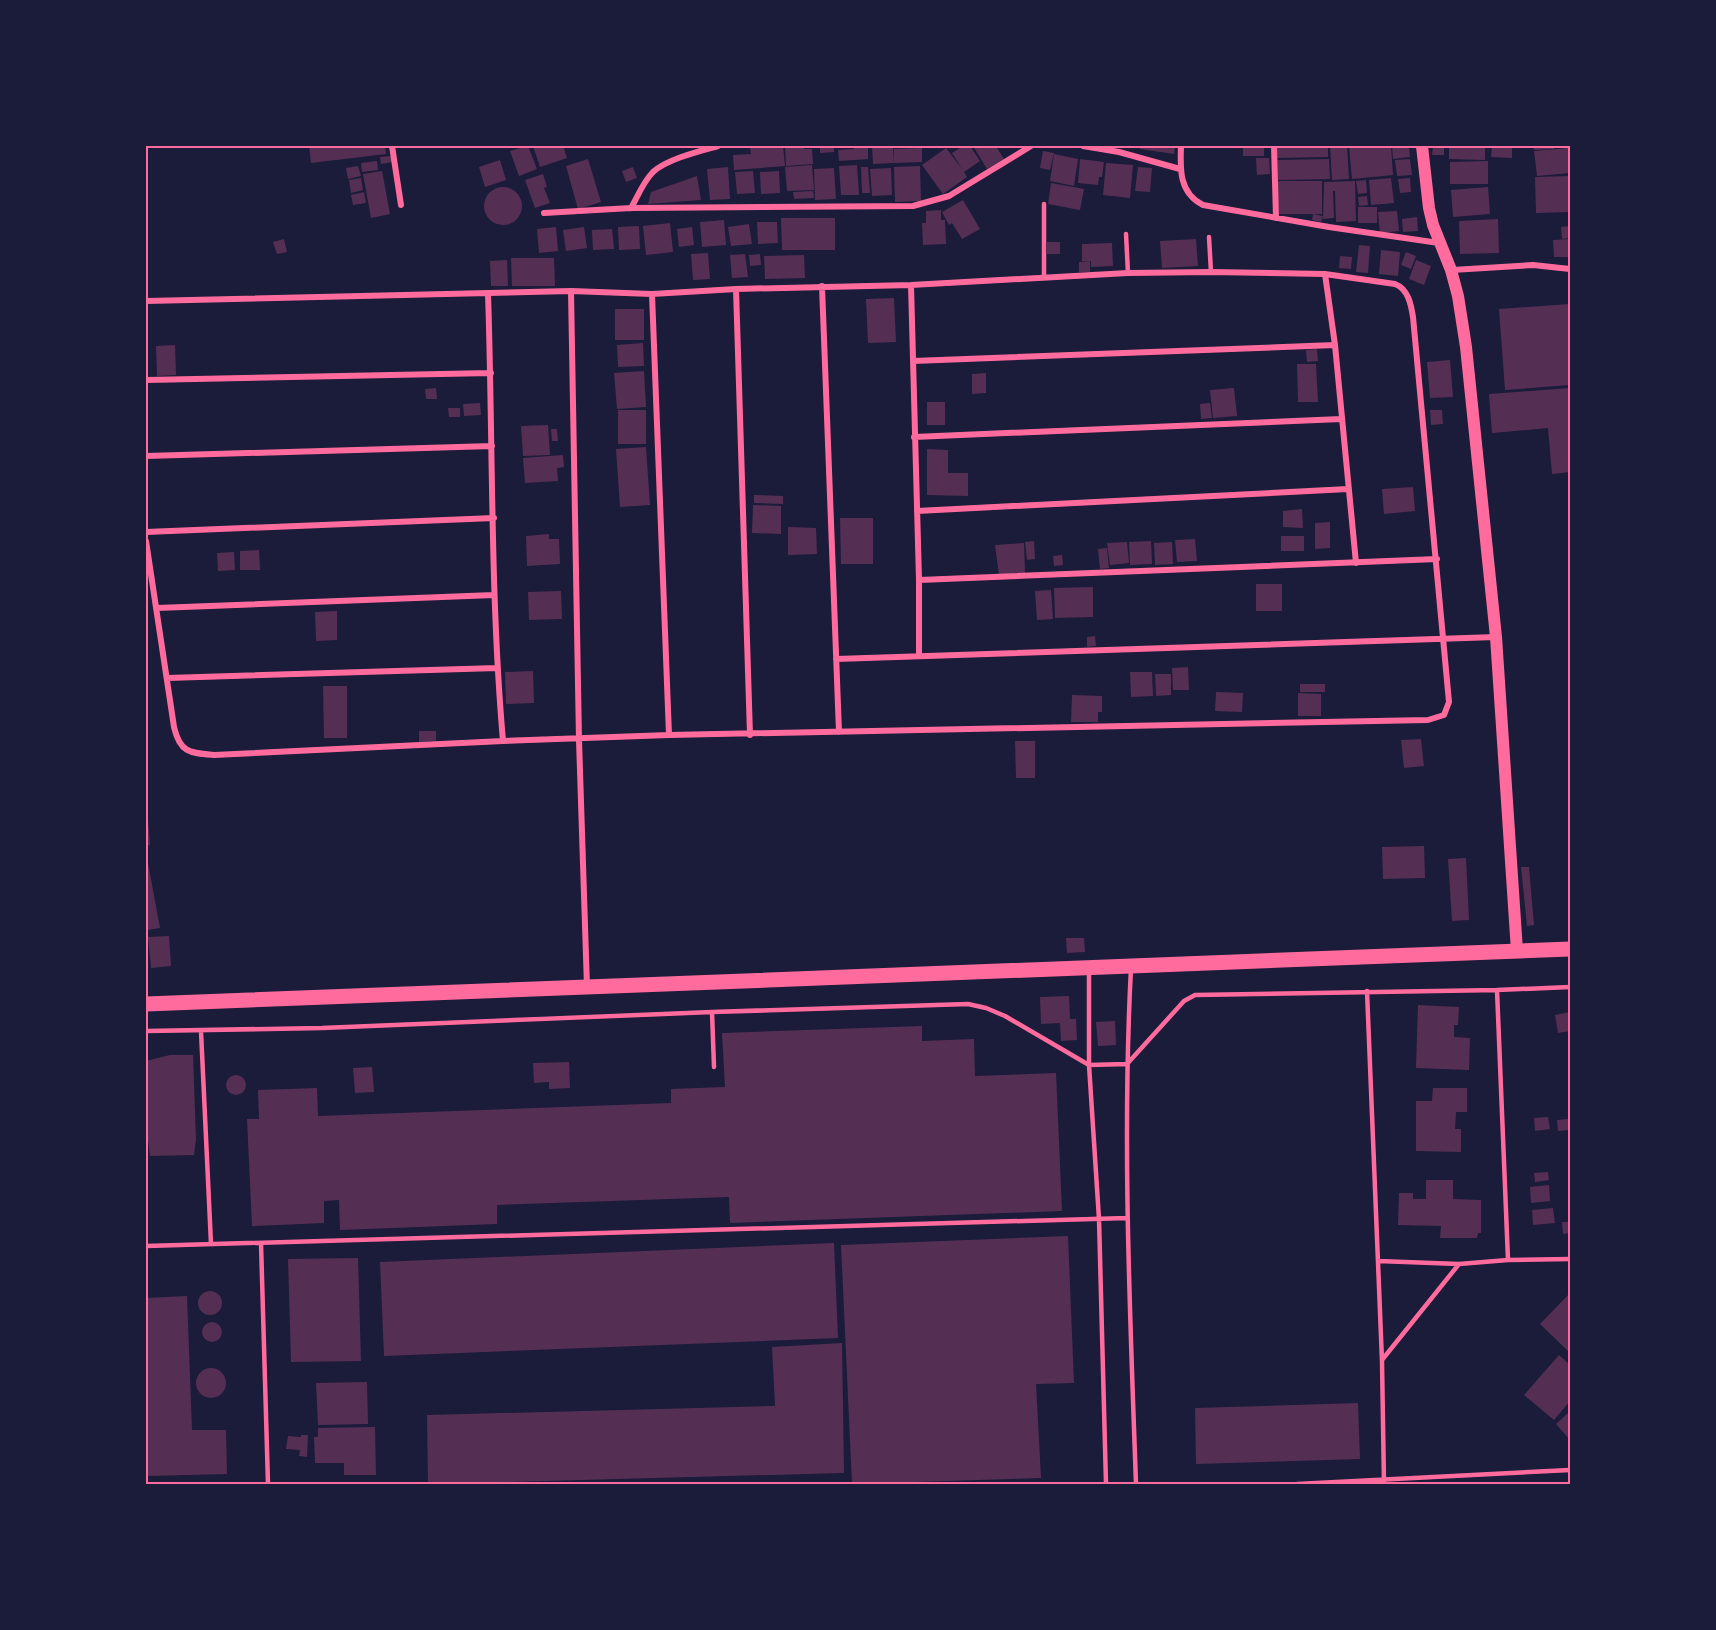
<svg xmlns="http://www.w3.org/2000/svg" width="1716" height="1630" viewBox="0 0 1716 1630" font-family="'Fira Sans',sans-serif">
	<style>
		.building { fill: #542f53 }
		.lines { fill: none; stroke-linecap: round; stroke-linejoin: round }
		.service { stroke: #ff6b9d; stroke-width: 4.5 }
		.minor { stroke: #ff6b9d; stroke-width: 6 }
		.secondary { stroke: #ff6b9d; stroke-width: 12 }
		.primary { stroke: #ff6b9d; stroke-width: 15 }
		.neatline { fill: none; stroke: #ff6b9d; stroke-width: 2 }
	</style>
	<rect width="100%" height="100%" fill="#1b1b3a"/>
	<path class="building" d="M309,146h76l1,8 -75,9z
		M528,146l9,23 -18,7 -9,-25z
		M533,146h30l4,12 -27,9z
		M756,146h27l2,20 -51,4 -1,-15 18,-1 -1,-7z
		M785,146h19v3h8l1,15 -27,2z
		M820,146h14v6l-14,1z
		M853,146h15v13l-29,2 -1,-11 16,-1z
		M872,146h21l1,17 -21,1z
		M923,146h21v2h-21z
		M963,146h7l10,15 -16,11 3,5 -24,17 -21,-29 24,-17 16,21 -10,-16z
		M973,146h28l-4,2 7,11 -17,10z
		M1140,146h35l-1,8 -34,-5z
		M1243,146h21v10h-21z
		M1276,146h52v11l-51,1z
		M1330,146h17l2,33 -17,1z
		M1349,146h42l2,29 -41,4z
		M1392,146h17l1,11 -17,2z
		M1433,146h11v9h-12z
		M1449,146h36v14l-36,-1z
		M1492,146h20v12l-21,-1z
		M1533,146h20l1,3 -20,1z
		M922,148v14l-28,1v-14z
		M1569,148l1,25 -33,3 -3,-25z
		M1043,151l11,2 -4,17 -10,-2z
		M1054,154l24,5 -4,27 -24,-5z
		M391,156l1,6 -11,2 -1,-7z
		M1256,158h13l1,16 -13,1z
		M588,159l13,43 -23,7 -12,-43z
		M1080,159l24,3 -2,15h-3l-1,8 -20,-2z
		M1329,159l1,20 -52,1 -1,-20z
		M1410,159l2,16 -15,1 -2,-16z
		M500,160l6,20 -21,7 -6,-20z
		M377,161l1,9 -16,2 -1,-9z
		M1488,161v23h-38v-22z
		M1106,163l27,2 -3,33 -27,-3z
		M812,165l2,25 -27,1 -2,-24z
		M857,165l2,30h-18l-2,-29z
		M358,166l3,10 -13,3 -2,-11z
		M920,166l1,35 -26,1 -1,-35z
		M633,167l4,11 -11,4 -4,-11z
		M728,167l2,32 -20,1 -3,-31z
		M861,167h7l2,26h-8z
		M1138,167l14,1 -2,24 -15,-1z
		M834,168l2,31 -21,1 -1,-31z
		M891,168l1,27 -20,1 -2,-27z
		M382,171l8,43 -19,4 -8,-44z
		M753,171l2,22 -18,1 -2,-22z
		M779,171l1,22 -19,1 -1,-22z
		M543,174l4,13 -3,1 6,15 -15,5 -10,-28z
		M697,176l4,24 -53,4 3,-12z
		M1570,176v36l-34,1 -1,-36z
		M361,178l2,12 -12,3 -2,-13z
		M1391,178l3,25 -23,2 -2,-25z
		M1410,178l1,14 -11,1 -2,-14z
		M1366,180l1,13 -9,1 -2,-13z
		M1276,181h46v33h-43z
		M1355,181l1,40 -20,1 -1,-31h-2l1,27 -11,1 1,-37z
		M1051,183l33,6 -4,21 -32,-6z
		M1488,187l2,27 -37,3 -2,-27z
		M484 206a19 19 0 1 1 38 0a19 19 0 1 1-38 0Z
		M813,191l1,7 -20,1 -1,-7z
		M364,192l2,11 -13,2 -2,-10z
		M1367,196l1,9 -9,1 -1,-9z
		M963,200l17,29 -18,10 -10,-16 -3,2 -7,-13z
		M1358,207h19v16h-19z
		M941,210v10h4l1,24 -23,1 -1,-22h4v-12z
		M1397,211l2,20 -19,2 -2,-21z
		M1313,214l10,2 -2,6 -9,-2z
		M1417,217l1,14 -15,1 -1,-13z
		M781,218h54v32h-53z
		M1498,219l1,34 -39,1 -1,-33z
		M724,220l2,25 -24,2 -2,-25z
		M757,222h20l1,21 -20,1z
		M670,223l3,29 -27,3 -3,-29z
		M749,224l3,20 -21,2 -3,-19z
		M639,226l1,23 -21,1 -1,-23z
		M1570,226v12l-8,1 -1,-12z
		M556,227l2,24 -19,2 -2,-24z
		M584,227l3,21 -21,3 -3,-21z
		M692,227l2,18 -15,2 -2,-18z
		M612,229l2,20 -21,1 -1,-20z
		M284,239l3,13 -10,2 -4,-12z
		M1196,239l2,27 -36,2 -2,-27z
		M1570,239v18h-16l-1,-17z
		M1047,242h13v12h-13z
		M1112,243l1,23 -22,1v-6h-9v-17z
		M1359,245l11,1 -2,27 -12,-1z
		M1381,250l19,2 -2,24 -19,-2z
		M1406,252l10,4 -5,13 -10,-4z
		M708,253l2,26 -17,1 -2,-26z
		M745,254l3,23 -16,1 -2,-23z
		M760,254l1,11 -11,1 -1,-11z
		M804,255l1,23 -40,1 -1,-23z
		M1340,256l12,1 -1,12 -12,-1z
		M511,258h43l1,28h-43z
		M507,260l1,26h-17l-1,-25z
		M1416,260l15,6 -7,19 -15,-6z
		M1090,261v11h-11v-10z
		M894,298l2,44 -28,1 -2,-44z
		M1570,304v81l-65,5 -6,-81z
		M615,309h29v31h-29z
		M643,343l1,23 -26,1 -1,-22z
		M175,345l1,30 -19,1 -1,-30z
		M1317,349l1,12 -11,1 -1,-12z
		M1450,360l3,37 -23,1 -3,-36z
		M1297,364h19l2,38h-20z
		M644,371l2,36 -29,2 -3,-36z
		M986,373v20l-14,1v-20z
		M436,388l1,11h-11l-1,-10z
		M1234,388l3,28 -24,2 -3,-28z
		M1570,388v84l-18,2 -4,-46 -56,5 -3,-39z
		M927,402h18v23h-18z
		M480,403l1,12 -17,1 -1,-12z
		M1210,403l2,15 -11,1 -1,-15z
		M448,408h12v9h-11z
		M618,410h28v34h-28z
		M1430,410h12l1,14 -12,1z
		M548,425l2,30 -27,1 -2,-30z
		M551,429h6l1,12h-6z
		M646,447l4,58 -30,2 -4,-58z
		M927,449l21,1v23h20v23l-41,-1z
		M563,455l1,12 -7,1 1,13 -33,2 -2,-25z
		M1413,487l2,24 -31,3 -2,-25z
		M754,495l29,1v8l-29,-1z
		M753,505l28,1v28l-29,-1z
		M1302,509l1,19 -20,-1v-16z
		M840,518h33v46h-32z
		M1330,522v26l-15,1v-26z
		M788,527l28,1 1,26 -29,1z
		M549,534v5h10l1,25 -33,2 -1,-30z
		M1281,536h23v15h-23z
		M1195,539l2,22 -20,1 -2,-22z
		M1034,541l1,18 -8,1 -2,-18z
		M1151,541l1,23 -22,1 -1,-23z
		M1127,542l2,21 -19,2 -3,-22z
		M1172,542l1,22 -18,1 -1,-22z
		M1024,543l1,30 -26,2 -4,-30z
		M1107,548l2,20 -9,1 -2,-20z
		M259,550l1,20h-20v-19z
		M234,552l1,18 -17,1 -1,-18z
		M1062,555l1,10 -9,1 -1,-10z
		M1256,584h26v27h-26z
		M1093,587v30l-38,1 -1,-30z
		M1051,590l2,29 -16,1 -2,-29z
		M561,591l1,28 -33,1 -1,-28z
		M337,611v29l-21,1 -1,-29z
		M1095,636l1,10 -9,1v-10z
		M1188,667l1,23h-16l-1,-22z
		M533,671l1,32 -28,1 -1,-32z
		M1130,672h22l1,24 -22,1z
		M1155,674h16v21l-15,1z
		M1300,684h25v8h-25z
		M323,686h24v52h-23z
		M1216,692l27,1 -1,19 -27,-1z
		M1298,693l23,1v22h-23z
		M1072,695l30,1v16h-4v10h-27z
		M419,731h17v10l-17,1z
		M1421,739l3,27 -20,2 -3,-28z
		M1015,741h20v37h-19z
		M146,807h1l3,38h-4z
		M1424,846l1,32 -42,1 -1,-32z
		M146,852l14,76 -13,2 -1,-10z
		M1466,858l3,62 -17,1 -4,-62z
		M1521,867h8l5,58 -7,1z
		M169,936l2,30 -20,2 -3,-31z
		M1066,938h18l1,14 -18,1z
		M1069,996l1,23h6l1,21 -16,1 -1,-18 -19,1 -1,-27z
		M1418,1005l41,2 -1,18h-4v12l16,1 -1,32 -53,-2z
		M1570,1012v19l-12,2 -3,-18z
		M1115,1021l1,24 -18,1 -2,-24z
		M922,1026v15l52,-2 1,37 81,-3 6,138 -332,12 -1,-26 -232,8v19l-157,6 -1,-30 -15,1v22l-72,3 -5,-107h12l-1,-29 59,-2 1,28 353,-13v-14l54,-2 -3,-54z
		M170,1055h23l3,84 -2,16 -44,1 -2,-16 -2,-79z
		M569,1062l1,26 -21,1v-7l-15,1 -1,-20z
		M372,1067l2,25 -19,1 -2,-25z
		M226 1085a10 10 0 1 1 20 0a10 10 0 1 1-20 0Z
		M1433,1088h34v24h-11l-1,17h6v23l-45,-1v-50h16z
		M1548,1117l2,12 -15,2 -1,-13z
		M1568,1119l2,11 -12,1 -1,-11z
		M1548,1172l1,8 -14,2 -1,-9z
		M1426,1180h27v19l28,1v33h-3l-1,5h-37l1,-12 -43,-1 1,-32h14v6h13z
		M1549,1185l1,16 -19,2 -1,-16z
		M1553,1208l2,15 -22,2 -1,-15z
		M1562,1222h8v11l-7,1z
		M1068,1236l6,147 -38,1 5,94 -189,6 -11,-239z
		M834,1243l4,95 -454,18 -4,-94z
		M358,1258l3,103 -70,1 -3,-103z
		M198 1303a12 12 0 1 1 24 0a12 12 0 1 1-24 0Z
		M1570,1293v60l-30,-29z
		M187,1296l5,134h34l1,44 -81,2v-178z
		M202 1332a10 10 0 1 1 20 0a10 10 0 1 1-20 0Z
		M842,1343l2,130 -416,11 -1,-69 348,-9 -3,-59z
		M1559,1355l11,10v36l-16,19 -30,-25z
		M196 1383a15 15 0 1 1 30 0a15 15 0 1 1-30 0Z
		M367,1382l1,42 -50,1 -2,-42z
		M1358,1403l2,56 -164,5 -1,-56z
		M1568,1413l2,2v25l-14,-16z
		M375,1427l1,48h-32v-12h-29l-1,-26h4v-9z
		M301,1435h7l-1,22 -8,-1 1,-6 -14,-1 2,-13 13,1z"/>
	<g class="lines">
		<path class="service" d="M1126,234l2,39
			M1209,237l2,35
			M1044,278v-74
			M1131,968c-9,172 -1,345 5,516
			M1089,972v93l10,154 7,265
			M1367,991l15,370 2,123
			M712,1012l2,55
			M146,1031l176,-3 390,-16 256,-8 18,4 19,8 84,49 38,-1 57,-63 11,-6 302,-5
			M201,1031l10,213
			M261,1243l7,241
			M146,1246l981,-28
			M1508,1260l-11,-270 73,-3
			M1378,1261l81,3 49,-4 62,-1
			M1382,1360l77,-96
			M1297,1484l273,-14"/>
		<path class="minor" d="M392,146l9,59
			M1083,146l36,6 61,17
			M1181,146c-1,23 -2,47 22,59l126,22 110,16
			M1274,146l2,72
			M631,208c7,-12 12,-26 22,-36 14,-13 47,-21 65,-26
			M544,213l87,-5 282,-2 36,-10 82,-50
			M1452,270l81,-5 37,4
			M1325,274l10,71 21,218
			M911,285l8,295v76
			M822,286l17,446
			M736,289l14,446
			M571,291l8,449 8,247
			M488,293c5,149 2,299 15,448
			M652,294l17,441
			M146,301l425,-10 81,3 84,-5 175,-4 217,-12 83,-1 114,2 70,10c13,5 16,20 18,33l36,385 -5,13 -16,5 -759,15 -166,6 -289,14c-24,-2 -34,-2 -40,-28l-28,-186
			M913,361l422,-16
			M146,380l345,-7
			M914,437l427,-18
			M146,456l346,-10
			M917,511l431,-22
			M146,532l348,-14
			M919,580l518,-21
			M157,608l337,-13
			M836,659l660,-22
			M167,678l330,-10"/>
		<path class="secondary" d="M1422,146l7,62 4,17 18,45 7,26 8,51 30,290 21,314"/>
		<path class="primary" d="M146,1004l1424,-55"/>
	</g>
	<rect width="1716" height="1630" fill="none" stroke="#1b1b3a" stroke-width="294"/>
	<rect x="147" y="147" width="1422" height="1336" class="neatline"/>
</svg>
